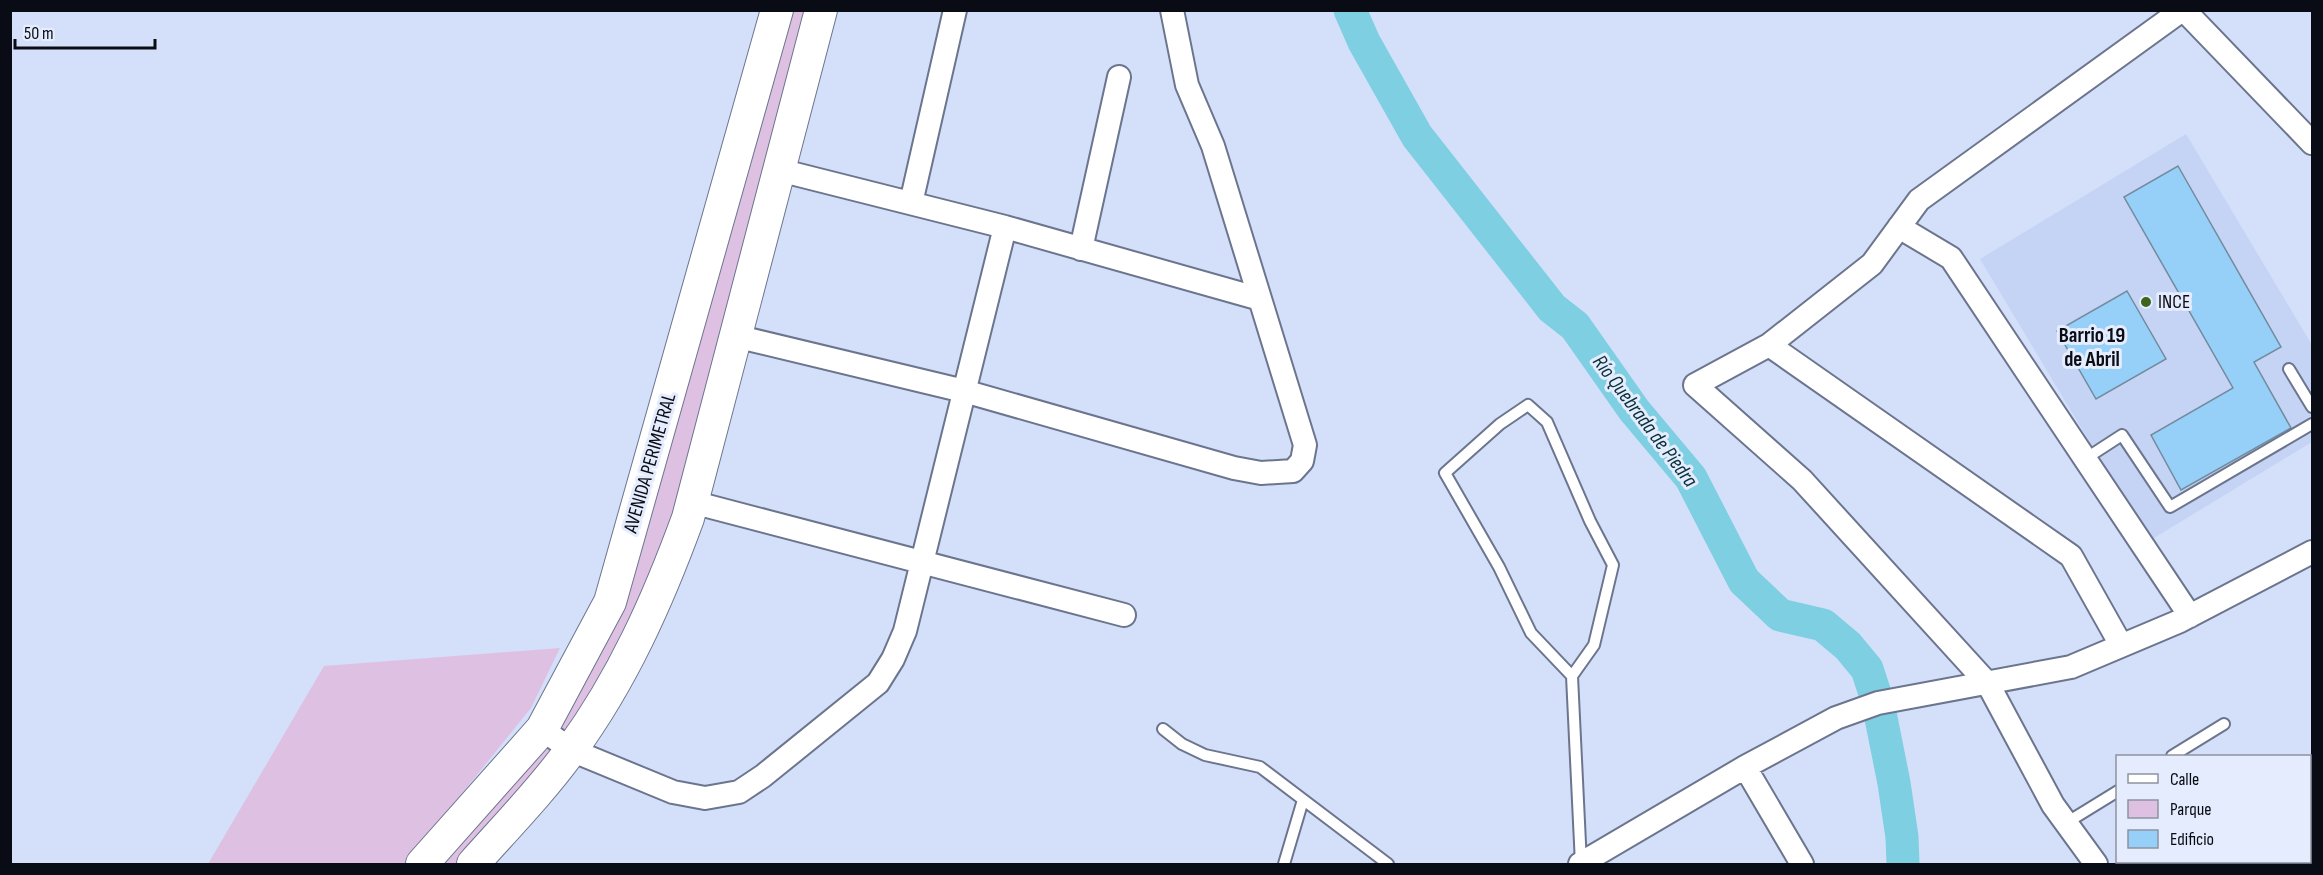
<svg xmlns="http://www.w3.org/2000/svg" width="2323" height="875" viewBox="0 0 2323 875" font-family="'Sofia Sans Condensed',sans-serif">
	<style>
		.built { fill: #c5d3f5 }
		.green { fill: #dec1e2 }
		.lines { fill: none; stroke-linecap: round; stroke-linejoin: round }
		.river { stroke: #7ecfe1; stroke-width: 33 }
		.building { fill: #96cff8; stroke: #728b9d; stroke-width: 1.5 }
		.lane-casing { stroke: #6b758d; stroke-width: 14 }
		.street-casing { stroke: #6b758d; stroke-width: 26 }
		.secondary-casing { stroke: #6b758d; stroke-width: 34 }
		.lane { stroke: #fff; stroke-width: 10 }
		.street { stroke: #fff; stroke-width: 22 }
		.secondary { stroke: #fff; stroke-width: 32 }
		.poi-dot { fill: #3f641c; stroke: #e5ecfd; stroke-width: 2 }
		.labels { text-anchor: middle; dominant-baseline: central; stroke-width: 6; stroke-linejoin: round; paint-order: stroke }
		.poi-label { font-size: 20px; fill: #090c15; stroke: #e5ecfd; text-anchor: start }
		.street-label { font-size: 20px; fill: #090c15; stroke: #e5ecfd }
		.neighbourhood-label { font-size: 21px; font-weight: bold; fill: #090c15; stroke: #e5ecfd }
		.water-label { font-size: 21px; font-style: italic; fill: #083038; stroke: #e5ecfd }
	</style>
	<rect width="100%" height="100%" fill="#d4dffa"/>
	<path class="built" d="M2186,134l126,211v97l-163,99 -169,-282z"/>
	<path class="green" d="M777,11h44l-81,308 -111,340 -156,205h-51l120,-135 68,-127z
		M560,648l-29,60 -126,156h-197l116,-198z"/>
	<g class="lines">
		<path class="river" d="M1350,10l14,32 53,94 135,172 23,18 59,84 57,68 53,103 36,34 43,10 25,21 19,23 11,34 16,80 8,54 1,27"/>
	</g>
	<path class="building" d="M2178,166l103,181 -27,15 37,66 -110,62 -30,-55 82,-47 -109,-191z
		M2127,291l39,68 -70,40 -39,-68z"/>
	<g class="lines">
		<g class="lane-casing">
			<path id="lane" d="M2289,369l23,38
				M1528,405l19,17 43,99 23,44 -19,80 -22,31 -41,-43 -32,-66 -54,-94 55,-49z
				M2085,459l37,-24 48,72 142,-83
				M1572,676l9,188
				M1163,729l19,15 23,11 55,12 128,97
				M2172,756l52,-32
				M2066,823l52,-32
				M1284,864l19,-64"/>
		</g>
		<g class="street-casing">
			<path id="street" d="M2184,10l128,133
				M779,170l226,57 255,72
				M911,203l44,-193
				M1899,227l52,31 239,358
				M1081,249l38,-172
				M735,336l229,55 270,77 27,5 32,-2 9,-10 3,-16 -92,-299 -26,-61 -15,-75
				M1769,345l302,211 50,89
				M692,502l432,113
				M542,729l29,21 102,42 32,6 34,-6 24,-16 115,-93 15,-24 12,-28 100,-404
				M1745,767l57,97
				M2310,853l2,-5
				M1580,864l165,-97 91,-49 42,-15 193,-36 109,-46 132,-69
				M2096,864l-43,-59 -65,-121 -186,-204 -107,-95 74,-40 103,-81 47,-64 263,-190
				M2129,864l3,-2"/>
		</g>
		<g class="secondary-casing">
			<path id="secondary" d="M422,864l120,-135 68,-127 167,-592
				M473,864c33,-37 69,-74 98,-114 52,-71 87,-150 117,-232l133,-508"/>
		</g>
		<use href="#lane" class="lane"/>
		<use href="#street" class="street"/>
		<use href="#secondary" class="secondary"/>
	</g>
	<circle class="poi-dot" cx="2146" cy="302" r="6"/>
	<g class="labels">
		<g class="poi-label">
			<text x="2158" y="302">INCE</text>
		</g>
		<g class="street-label">
			<text transform="translate(650 463) rotate(-74)">AVENIDA PERIMETRAL</text>
		</g>
		<g class="neighbourhood-label">
			<text x="2092" y="335">Barrio 19<tspan x="2092" dy="24">de Abril</tspan></text>
		</g>
		<g class="water-label">
			<text transform="translate(1645 421) rotate(53)">Río Quebrada de Piedra</text>
		</g>
	</g>
	<rect width="2323" height="875" fill="none" stroke="#090c15" stroke-width="24"/>
	<rect x="2116" y="755" width="195" height="108" fill="#e5ecfd" stroke="#8d92a0" stroke-width="1.5"/>
	<rect x="2128" y="774" width="30" height="9" fill="#ffffff" stroke="#8d92a0" stroke-width="1.5"/>
	<text x="2170" y="785" font-size="18" fill="#090c15">Calle</text>
	<rect x="2128" y="800" width="30" height="18" fill="#dec1e2" stroke="#8d92a0" stroke-width="1.5"/>
	<text x="2170" y="815" font-size="18" fill="#090c15">Parque</text>
	<rect x="2128" y="830" width="30" height="18" fill="#96cff8" stroke="#8d92a0" stroke-width="1.5"/>
	<text x="2170" y="845" font-size="18" fill="#090c15">Edificio</text>
	<path d="M15 39v9h140v-9" fill="none" stroke="#090c15" stroke-width="3"/>
	<text x="24" y="39" font-size="18" fill="#090c15" stroke="#e5ecfd" stroke-width="4.5" paint-order="stroke">50 m</text>
</svg>
